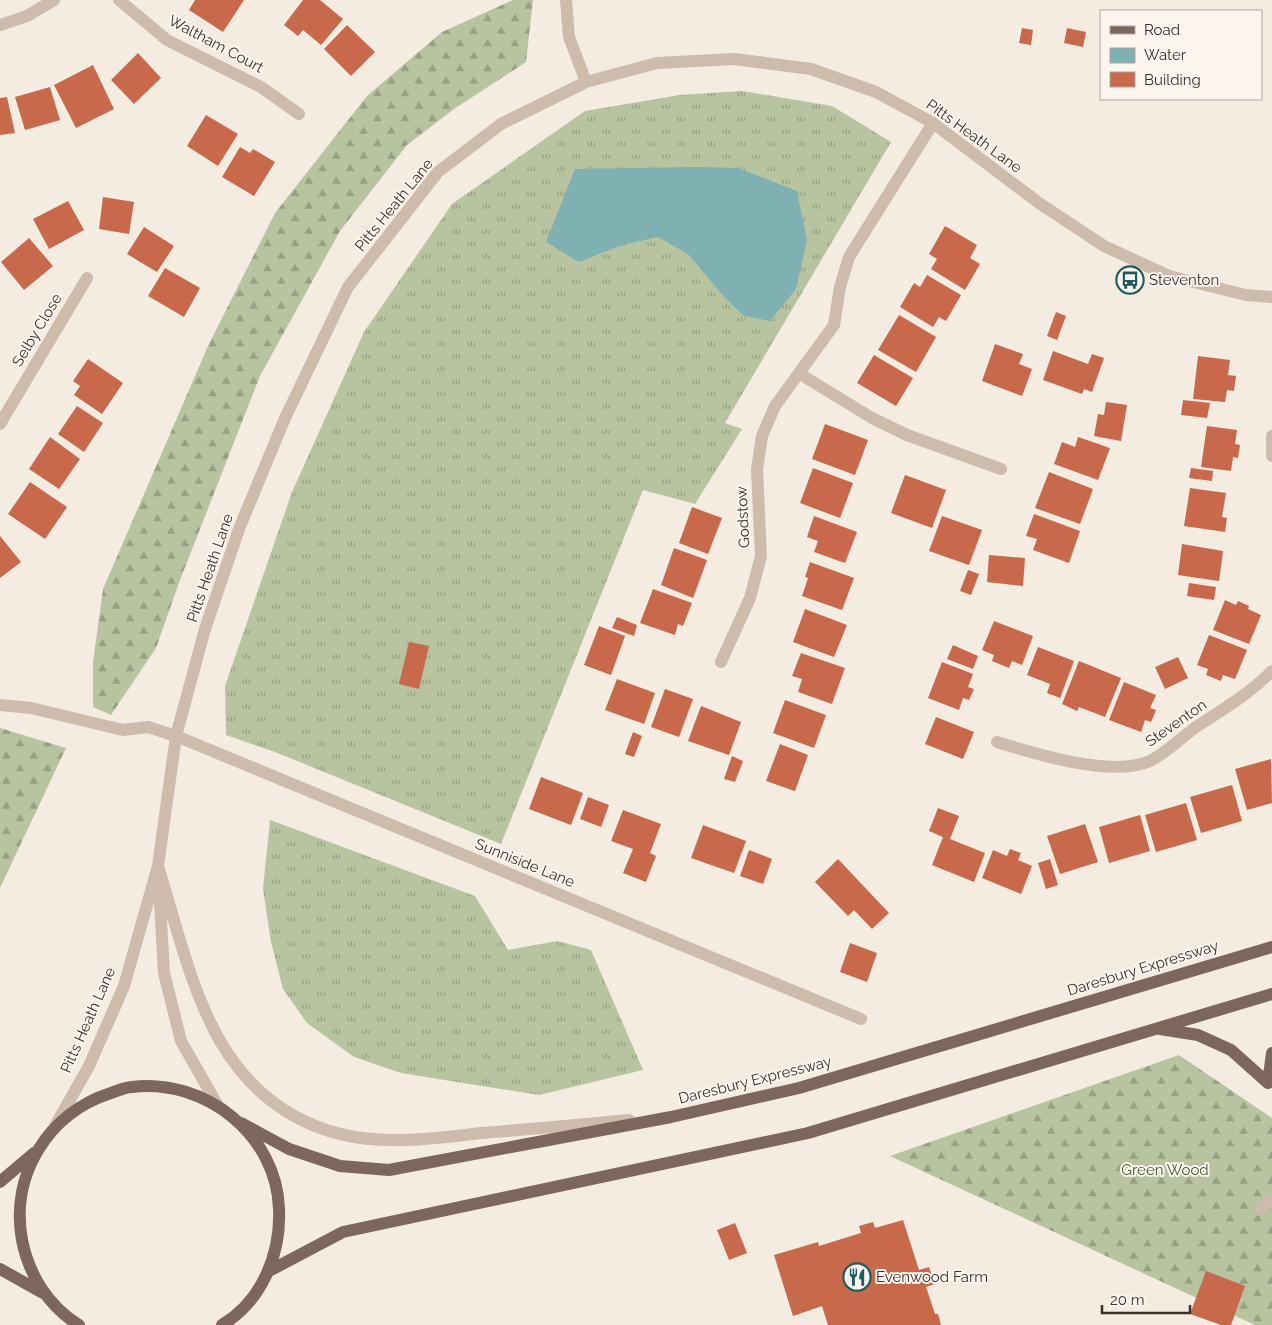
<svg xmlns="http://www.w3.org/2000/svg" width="1272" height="1325" viewBox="0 0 1272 1325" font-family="Raleway,sans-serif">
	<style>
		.grass { fill: url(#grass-tufts) }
		.forest { fill: url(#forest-firs) }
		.water { fill: #7fb0b2 }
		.building { fill: #c8694b }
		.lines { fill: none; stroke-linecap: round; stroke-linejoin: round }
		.minor { stroke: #cdbbac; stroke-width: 12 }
		.major { stroke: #7d675c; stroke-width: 12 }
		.labels { text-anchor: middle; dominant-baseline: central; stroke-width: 4; stroke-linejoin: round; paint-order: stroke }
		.street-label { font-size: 15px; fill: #3b302b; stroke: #fbf5ee }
		.poi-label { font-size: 15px; fill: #3b302b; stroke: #fbf5ee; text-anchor: start }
		.park-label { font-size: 15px; fill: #4a5a2e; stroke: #fbf5ee }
	</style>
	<defs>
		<pattern id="grass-tufts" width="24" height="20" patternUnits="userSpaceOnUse" patternTransform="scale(1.25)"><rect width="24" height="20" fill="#b8c4a0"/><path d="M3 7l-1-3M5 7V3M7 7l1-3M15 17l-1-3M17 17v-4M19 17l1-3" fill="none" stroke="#97a083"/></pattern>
		<pattern id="forest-firs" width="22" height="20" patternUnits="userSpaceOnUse" patternTransform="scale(1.25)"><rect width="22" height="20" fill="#b8c4a0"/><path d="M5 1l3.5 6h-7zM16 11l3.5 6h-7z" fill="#97a083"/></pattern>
	</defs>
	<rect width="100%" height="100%" fill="#f4ebe1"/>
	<path class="grass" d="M742,91l90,15 59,36 -166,281 17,6 -47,75 -52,-14 -142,354 -226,-92 -49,-17 -1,-49 67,-194 72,-160 88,-128 133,-93 95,-16z
		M270,820l205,76 33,54 49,-9 34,9 52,120 -104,25 -138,-22 -47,-16 -47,-34 -24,-34 -12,-47 -8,-53z"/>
	<path class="forest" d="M513,0h20l-7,62 -72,47 -47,36 -67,86 -80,145 -80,204 -24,68 -45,67 -18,-8v-45l10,-73 105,-243 67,-133 92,-117 75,-64z
		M0,728l66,20 -66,140z
		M1179,1055l93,63v207h-17l-365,-169z"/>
	<path class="water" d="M694,167l44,1 59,23 10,49 -11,49 -26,32 -26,-5 -19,-18 -37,-44 -30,-17 -36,8 -43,17 -33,-20 29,-73z"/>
	<path class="building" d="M195,0h49l-21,32 -34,-22z
		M303,0h17l23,19 -22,26 -18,-15 -5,6 -14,-11z
		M347,25l28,27 -24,24 -27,-27z
		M1022,28l11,2 -2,15 -12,-2z
		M1067,28l19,4 -3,15 -19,-4z
		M138,53l23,25 -27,26 -23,-24z
		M93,65l21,44 -38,19 -22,-43z
		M50,87l10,33 -35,10 -10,-33z
		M7,97l8,36 -15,2v-37z
		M206,115l32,19 -20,32 -31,-20z
		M240,147l10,6 3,-4 22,13 -21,34 -32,-19z
		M103,197l31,5 -5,32 -30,-5z
		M68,201l16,29 -35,19 -16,-30z
		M945,226l32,19 -7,13 10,6 -15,26 -34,-21 6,-10 -8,-5z
		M144,227l30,19 -17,26 -30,-18z
		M29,238l24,28 -29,24 -23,-28z
		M165,268l35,20 -16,29 -36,-21z
		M927,275l34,20 -15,26 -7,-4 -6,10 -33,-20 14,-24 6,4z
		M1056,312l10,4 -9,24 -10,-4z
		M899,315l37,22 -20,35 -38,-22z
		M995,344l28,10 -4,10 13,5 -10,27 -40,-15z
		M1053,351l35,13 4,-10 12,4 -12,34 -8,-3 -2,5 -39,-14z
		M874,355l39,23 -17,28 -39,-23z
		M1198,356l32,4 -2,15 8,1 -2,15 -7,-1 -2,12 -32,-3z
		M88,359l35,24 -21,31 -28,-19 6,-9 -7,-5z
		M1183,400l27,3 -3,15 -26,-3z
		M1106,402l21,3 -6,36 -27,-5 4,-22 6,1z
		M77,406l26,17 -19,29 -26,-18z
		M825,424l43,16 -13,35 -43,-16z
		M1207,426l30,4 -2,14 5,1 -2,13 -5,-1 -2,14 -30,-4z
		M50,437l30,22 -21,30 -30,-20z
		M1078,437l32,11 -12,32 -44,-16 8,-22 13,5z
		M813,468l40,15 -13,35 -40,-15z
		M1191,468l22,3 -1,10 -23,-3z
		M1049,472l44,17 -13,35 -45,-16z
		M905,475l41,15 -14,38 -41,-15z
		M30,482l37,25 -22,32 -37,-25z
		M1190,488l36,5 -4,24 5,1 -2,14 -41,-6z
		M692,507l30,11 -14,36 -29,-11z
		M1034,514l46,17 -11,32 -36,-13 4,-11 -11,-3z
		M814,516l43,16 -12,31 -31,-11 4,-11 -11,-4z
		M942,516l40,14 -13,35 -40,-14z
		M0,536l21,26 -21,16z
		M1182,544l41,7 -4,30 -41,-6z
		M674,548l33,12 -14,38 -32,-13z
		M989,555l36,3 -2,28 -36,-4z
		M810,562l44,16 -12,32 -40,-14 6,-18 -3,-1z
		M968,570l11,4 -8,21 -11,-4z
		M1189,583l27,4 -2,13 -27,-4z
		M653,589l39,14 -9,23 -5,-2 -3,11 -35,-12z
		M1225,600l11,5 2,-4 11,5 -1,3 13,6 -12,29 -36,-14z
		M805,609l42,16 -13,32 -41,-15z
		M617,617l20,8 -3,11 -22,-8z
		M994,621l39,15 -11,29 -10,-4 -3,7 -17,-7 2,-6 -12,-5z
		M599,626l26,10 -14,39 -27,-10z
		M1209,635l38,15 -12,29 -12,-4 -2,6 -15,-6 2,-6 -11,-4z
		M409,642l20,4 -10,43 -20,-5z
		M953,645l25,11 -5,13 -26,-10z
		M1038,647l36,14 -14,37 -13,-5 3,-9 -23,-9z
		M801,653l44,15 -13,36 -34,-12 4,-13 -10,-3z
		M1178,657l10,21 -23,11 -10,-22z
		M1079,661l42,17 -16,39 -26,-10 -2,4 -15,-7z
		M942,662l31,12 -5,13 6,2 -5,11 -6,-2 -4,12 -31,-12z
		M617,679l38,14 -11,31 -39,-14z
		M1124,682l32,13 -6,13 6,2 -5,12 -6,-2 -4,12 -32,-12z
		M665,689l28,10 -14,38 -28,-10z
		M785,700l41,15 -12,33 -41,-15z
		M701,706l40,16 -12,33 -41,-14z
		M936,717l38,15 -11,27 -38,-15z
		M633,732l9,4 -8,21 -9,-3z
		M780,744l28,11 -13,36 -29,-10z
		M732,756l11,5 -8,21 -11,-3z
		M1271,759l1,44 -25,7 -12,-41z
		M541,777l42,16 -12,32 -42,-16z
		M1232,785l10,36 -41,12 -11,-36z
		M588,797l21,8 -8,22 -21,-8z
		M1186,803l11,37 -41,12 -11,-37z
		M938,808l21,8 -9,23 35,14 -11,29 -42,-17 11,-28 -14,-6z
		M623,810l38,14 -11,29 6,3 -10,26 -23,-9 10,-24 -22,-8z
		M1140,815l10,36 -41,12 -10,-36z
		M1085,824l13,38 -38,12 -13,-38z
		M703,825l43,16 -12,32 -43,-15z
		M1010,849l11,4 -3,7 14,6 -11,28 -39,-16 11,-28 14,6z
		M749,850l23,9 -9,25 -23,-8z
		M838,859l51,54 -17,16 -18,-19 -6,6 -33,-34z
		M1050,859l8,26 -12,4 -8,-26z
		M850,943l27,10 -10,29 -27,-10z
		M903,1220l16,50 10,-3 6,17 -9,3 9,27h3l3,11h-113l-6,-19 -29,10 -19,-61 44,-13 1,4 42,-13 -2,-7 14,-4 2,6z
		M735,1223l12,30 -18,7 -12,-30z
		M1206,1271l39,15 -14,39h-10l-31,-11z"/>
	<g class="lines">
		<path class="minor" d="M119,0l48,40 94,47 38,27
			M566,0l3,37 17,45
			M0,25l27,-9 27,-16
			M800,374l72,44 35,17 94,34
			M0,424l87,-146
			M1272,436v20
			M721,662l29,-64 11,-42 -4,-87 5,-33 13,-30 59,-81 6,-38 9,-30 84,-134
			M0,705l31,3 92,22 25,-3 28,9 685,283
			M997,742c39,12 115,36 153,19 16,-8 31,-23 46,-34 27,-18 52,-32 76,-56
			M158,866c18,58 32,122 62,175 39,67 101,101 179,99 27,0 55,-4 83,-7 49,-4 98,-8 147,-13
			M159,886l5,87 17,68 36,63
			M55,1126l34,-60 35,-80 34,-120 18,-130 29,-107 34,-100 46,-111 63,-131 90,-115 63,-48 85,-42 71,-19 77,-4 77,10 65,23 57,31 106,80 65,43 65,30 77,19 26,2
			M1260,1210l12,-11"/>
		<path class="major" d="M1160,1029l38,6 33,15 37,33
			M1268,1083l4,-30
			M241,1123l48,26 51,17 49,4 282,-53 128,-29 473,-141
			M0,1182l34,-29
			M0,1269l43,24
			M269,1271l74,-39 465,-99 464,-139
			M79,1325c-31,-19 -50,-50 -57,-85 -12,-65 26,-127 89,-147 6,-2 14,-6 21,-6 73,-9 145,48 147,122 2,45 -17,92 -57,116"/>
	</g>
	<defs>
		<g id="bus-ring" transform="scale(1.4375)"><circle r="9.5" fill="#fbf5ee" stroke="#1f5a5e" stroke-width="1.5"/><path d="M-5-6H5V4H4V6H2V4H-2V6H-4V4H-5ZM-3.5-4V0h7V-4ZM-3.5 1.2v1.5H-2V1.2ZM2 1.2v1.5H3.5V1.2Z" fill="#1f5a5e"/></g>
		<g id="restaurant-ring" transform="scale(1.4375)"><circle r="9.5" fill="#fbf5ee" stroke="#1f5a5e" stroke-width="1.5"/><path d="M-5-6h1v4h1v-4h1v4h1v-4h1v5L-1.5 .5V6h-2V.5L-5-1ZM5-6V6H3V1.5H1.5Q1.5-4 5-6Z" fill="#1f5a5e"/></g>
	</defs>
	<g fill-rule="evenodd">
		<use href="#bus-ring" x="1130" y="280"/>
		<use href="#restaurant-ring" x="857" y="1277"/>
	</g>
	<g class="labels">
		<g class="street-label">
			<text transform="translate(216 44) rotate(28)">Waltham Court</text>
			<text transform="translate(974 136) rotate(36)">Pitts Heath Lane</text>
			<text transform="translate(394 205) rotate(-51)">Pitts Heath Lane</text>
			<text transform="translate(37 330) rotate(-59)">Selby Close</text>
			<text transform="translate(743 517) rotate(-93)">Godstow</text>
			<text transform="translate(210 568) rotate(-71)">Pitts Heath Lane</text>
			<text transform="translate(1176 723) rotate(-35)">Steventon</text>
			<text transform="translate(525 863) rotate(22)">Sunniside Lane</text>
			<text transform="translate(1143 968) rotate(-17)">Daresbury Expressway</text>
			<text transform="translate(88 1020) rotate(-66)">Pitts Heath Lane</text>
			<text transform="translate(755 1080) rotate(-14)">Daresbury Expressway</text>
		</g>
		<g class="poi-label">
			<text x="1149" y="280">Steventon</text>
			<text x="876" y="1277">Evenwood Farm</text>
		</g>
		<g class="park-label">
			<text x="1165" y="1170">Green Wood</text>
		</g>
	</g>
	<rect x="1100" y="10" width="162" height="90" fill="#fbf5ee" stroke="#aea6a0"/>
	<rect x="1110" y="26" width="25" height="8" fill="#7d675c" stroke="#aea6a0"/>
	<text x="1144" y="35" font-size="15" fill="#3b302b">Road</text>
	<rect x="1110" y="48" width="25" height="15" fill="#7fb0b2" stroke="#aea6a0"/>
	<text x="1144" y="60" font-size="15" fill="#3b302b">Water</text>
	<rect x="1110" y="72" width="25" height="15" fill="#c8694b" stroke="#aea6a0"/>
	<text x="1144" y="85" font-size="15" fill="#3b302b">Building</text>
	<path d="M1102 1305v8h88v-8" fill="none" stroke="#3b302b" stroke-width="2.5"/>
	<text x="1110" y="1305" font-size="15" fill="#3b302b" stroke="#fbf5ee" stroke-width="4" paint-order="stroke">20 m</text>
</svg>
